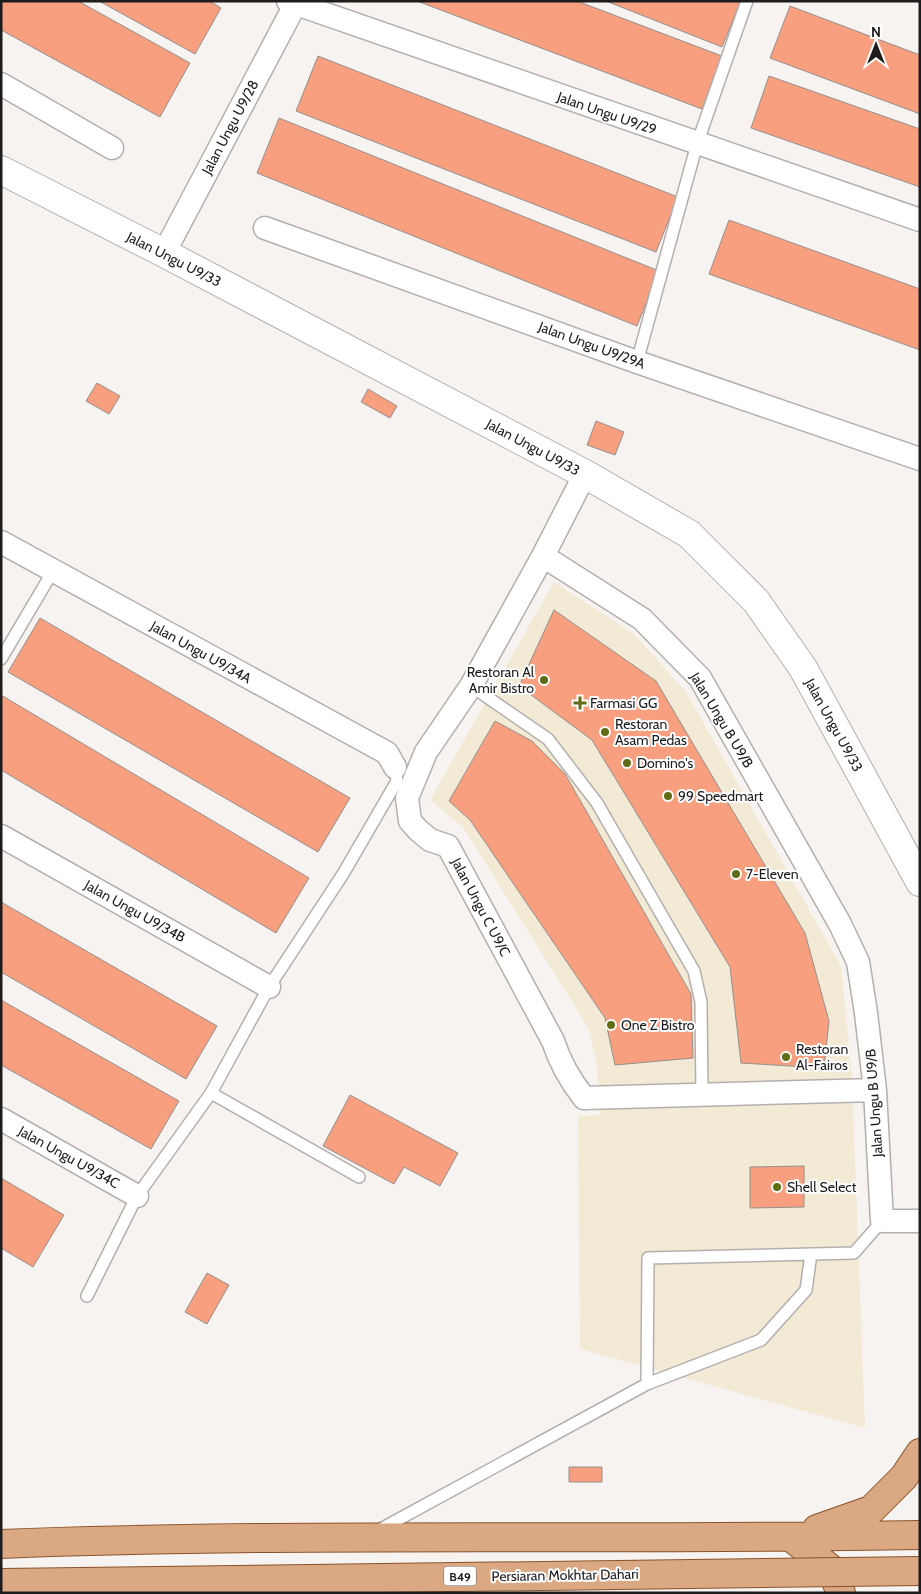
<svg xmlns="http://www.w3.org/2000/svg" width="921" height="1594" viewBox="0 0 921 1594" font-family="Cabin,sans-serif">
	<style>
		.commercial { fill: #f2ead4 }
		.building { fill: #f79f7e; stroke: #94908e }
		.lines { fill: none; stroke-linecap: round; stroke-linejoin: round }
		.service-casing { stroke: #b4afae; stroke-width: 14 }
		.minor-casing { stroke: #b4afae; stroke-width: 25 }
		.tertiary-casing { stroke: #b4afae; stroke-width: 30 }
		.primary-casing { stroke: #89532a; stroke-width: 30 }
		.service { stroke: #fff; stroke-width: 11 }
		.minor { stroke: #fff; stroke-width: 22 }
		.tertiary { stroke: #fff; stroke-width: 28 }
		.primary { stroke: #daa984; stroke-width: 28 }
		.primary-bridge-casing { stroke: #89532a; stroke-width: 30; stroke-linecap: butt }
		.primary-bridge { stroke: #daa984; stroke-width: 28 }
		.poi-dot { fill: #616d15; stroke: #fff; stroke-width: 2 }
		.labels { text-anchor: middle; dominant-baseline: central; stroke-width: 4; stroke-linejoin: round; paint-order: stroke }
		.shield { fill: #fff; stroke: #626060; stroke-width: 1 }
		.shield-label { font-size: 12px; font-weight: bold; fill: #1e1c1c }
		.street-label { font-size: 14px; fill: #1e1c1c; stroke: #fff }
		.poi-label { font-size: 14px; fill: #1e1c1c; stroke: #fff; text-anchor: start }
	</style>
	<rect width="100%" height="100%" fill="#f7f3f1"/>
	<path class="commercial" d="M554,582l80,52 52,58 155,274 11,111 13,351 -285,-79 -2,-233 23,-1 -5,-54 -7,-32 -126,-202 -33,-27z"/>
	<path class="building" d="M1,1h77l112,62 -30,54 -159,-87z
		M99,1h111l11,7 -26,46z
		M417,1h160l145,55 -20,53z
		M606,1h135l-19,46z
		M790,6l130,49v59l-150,-56z
		M318,56l360,141 -22,55 -360,-141z
		M769,76l151,53v58l-169,-59z
		M279,118l380,153 -22,55 -380,-153z
		M729,220l191,69v61l-211,-76z
		M97,383l23,13 -11,18 -23,-13z
		M368,389l29,17 -7,12 -29,-16z
		M596,421l28,11 -9,23 -28,-10z
		M554,610l102,71 149,252 24,88 -5,47 -83,-5 -11,-96 -138,-227 -73,-54z
		M40,618l310,180 -32,54 -310,-180z
		M1,695l308,183 -33,55 -275,-163z
		M495,721l37,20 33,33 126,220 2,64 -78,7 -10,-47 -135,-198 -21,-19z
		M1,902l216,124 -31,53 -185,-107z
		M1,1000l178,101 -28,48 -150,-84z
		M350,1095l108,58 -18,33 -36,-19 -10,17 -71,-38z
		M804,1166v41l-54,1v-41z
		M1,1178l63,37 -31,52 -32,-19z
		M207,1273l22,12 -22,39 -22,-12z
		M569,1467h33v15h-33z"/>
	<g class="lines">
		<g class="service-casing">
			<path id="service" d="M637,362l60,-218 50,-143
				M1,659l52,-88
				M471,686l77,53 49,64 97,168 7,31 1,95
				M211,1093l148,84
				M87,1296l50,-100 74,-103 58,-106 74,-113 54,-93 -2,-14
				M647,1384l1,-126 206,-5 28,-32
				M379,1530l268,-146 114,-44 45,-50 5,-36"/>
		</g>
		<g class="minor-casing">
			<path id="minor" d="M288,1l632,219
				M1,84l111,64
				M265,228l372,134 283,97
				M164,253l133,-252
				M585,474l-42,82 -72,130 -45,66 -19,46 3,23 8,9 12,10 18,6 105,195c7,22 17,39 31,57l291,-8
				M1,542l386,211 8,14
				M543,556l99,63 58,59 140,246 18,38 8,51 9,77 7,131h38
				M1,836l268,151
				M1,1119l136,77"/>
		</g>
		<g class="tertiary-casing">
			<path id="tertiary" d="M1,170l163,83 421,221 104,60 67,67 47,67 117,214"/>
		</g>
		<g class="primary-casing">
			<path id="primary" d="M817,1529l54,-19 33,-33 16,-24
				M792,1538l39,31 10,24
				M1,1544c306,-12 613,-3 919,-9"/>
		</g>
		<use href="#service" class="service"/>
		<use href="#minor" class="minor"/>
		<use href="#tertiary" class="tertiary"/>
		<use href="#primary" class="primary"/>
		<g class="primary-bridge-casing">
			<path id="primary-bridge" d="M1,1583l919,-12"/>
		</g>
		<use href="#primary-bridge" class="primary-bridge"/>
	</g>
	<g class="poi-dot">
		<circle cx="544" cy="680" r="5"/>
		<path d="M577.5 695.5h5v5h5v5h-5v5h-5v-5h-5v-5h5z"/>
		<circle cx="605" cy="732" r="5"/>
		<circle cx="627" cy="763" r="5"/>
		<circle cx="668" cy="796" r="5"/>
		<circle cx="736" cy="874" r="5"/>
		<circle cx="611" cy="1025" r="5"/>
		<circle cx="786" cy="1057" r="5"/>
		<circle cx="777" cy="1187" r="5"/>
	</g>
	<g class="labels">
		<rect class="shield" x="444" y="1566.5" width="32" height="19" rx="4"/>
		<g class="shield-label">
			<text x="460" y="1576">B49</text>
		</g>
		<g class="street-label">
			<text transform="translate(607 113) rotate(19)">Jalan Ungu U9/29</text>
			<text transform="translate(230 127) rotate(-62)">Jalan Ungu U9/28</text>
			<text transform="translate(174 259) rotate(27)">Jalan Ungu U9/33</text>
			<text transform="translate(592 345) rotate(20)">Jalan Ungu U9/29A</text>
			<text transform="translate(533 447) rotate(28)">Jalan Ungu U9/33</text>
			<text transform="translate(201 652) rotate(29)">Jalan Ungu U9/34A</text>
			<text transform="translate(722 720) rotate(59)">Jalan Ungu B U9/B</text>
			<text transform="translate(834 725) rotate(61)">Jalan Ungu U9/33</text>
			<text transform="translate(481 907) rotate(62)">Jalan Ungu C U9/C</text>
			<text transform="translate(135 911) rotate(29)">Jalan Ungu U9/34B</text>
			<text transform="translate(874 1103) rotate(-94)">Jalan Ungu B U9/B</text>
			<text transform="translate(69 1157) rotate(29)">Jalan Ungu U9/34C</text>
			<text transform="translate(565 1575) rotate(-1)">Persiaran Mokhtar Dahari</text>
		</g>
		<g class="poi-label">
			<text x="534" y="672" text-anchor="end">Restoran Al<tspan x="534" dy="16">Amir Bistro</tspan></text>
			<text x="590" y="703">Farmasi GG</text>
			<text x="615" y="724">Restoran<tspan x="615" dy="16">Asam Pedas</tspan></text>
			<text x="637" y="763">Domino's</text>
			<text x="678" y="796">99 Speedmart</text>
			<text x="746" y="874">7-Eleven</text>
			<text x="621" y="1025">One Z Bistro</text>
			<text x="796" y="1049">Restoran<tspan x="796" dy="16">Al-Fairos</tspan></text>
			<text x="787" y="1187">Shell Select</text>
		</g>
	</g>
	<rect width="921" height="1594" fill="none" stroke="#1e1c1c" stroke-width="5"/>
	<g transform="translate(876 45)" stroke="#ffffff" stroke-width="4" paint-order="stroke">
	<path d="M0-4L9 19L0 12L-9 19Z" fill="#1e1c1c"/>
	<text y="-8" font-size="14" font-weight="bold" text-anchor="middle" fill="#1e1c1c">N</text>
	</g>
</svg>
